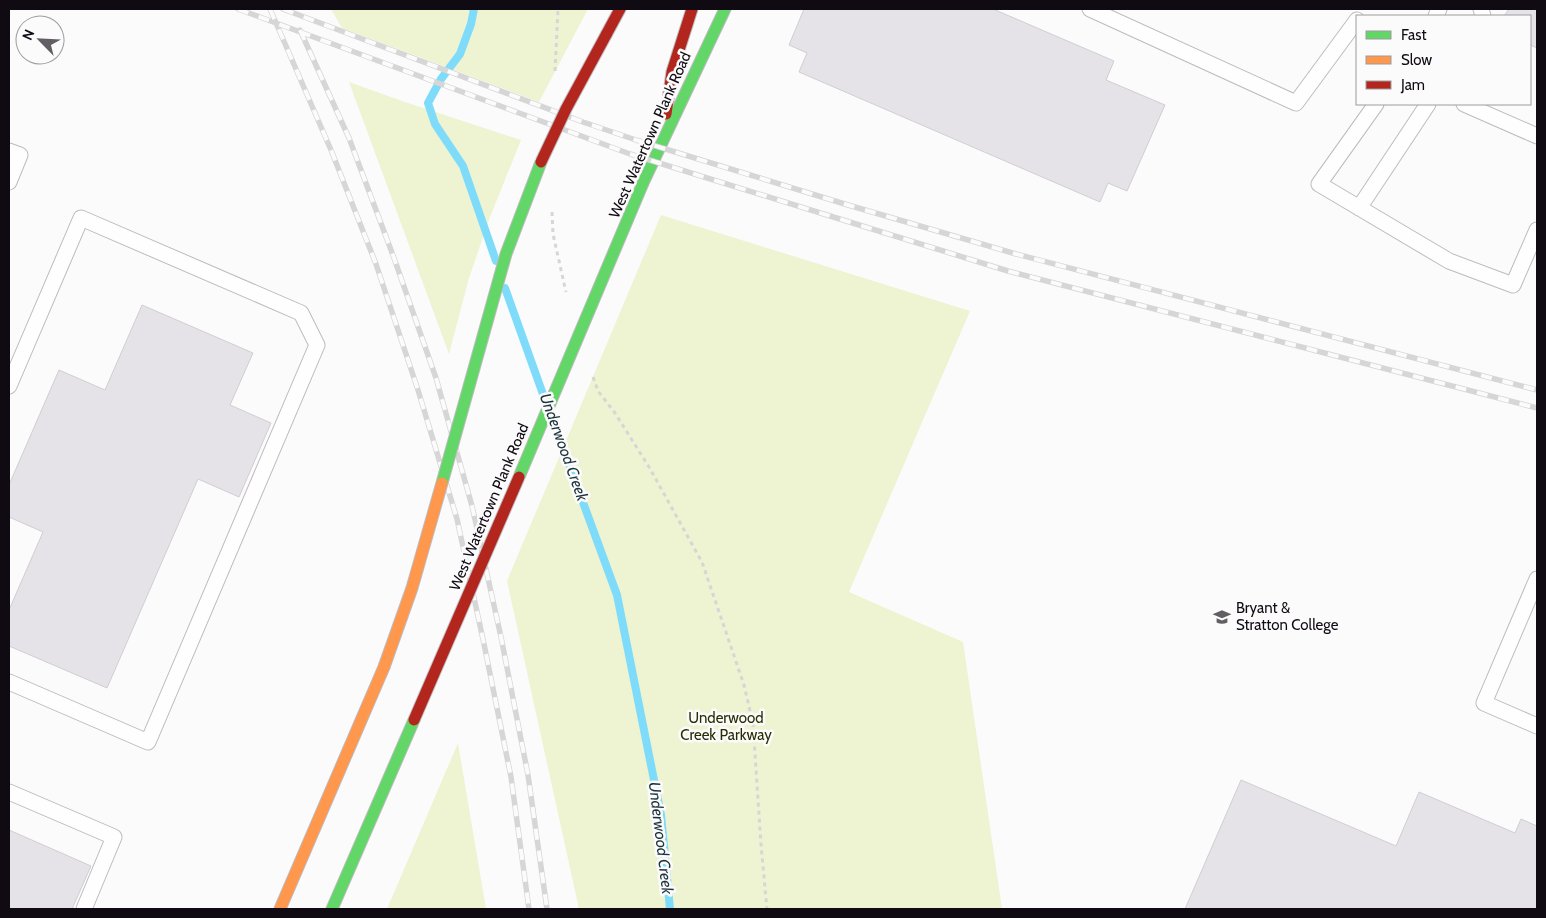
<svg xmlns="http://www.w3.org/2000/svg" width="1546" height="918" viewBox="0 0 1546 918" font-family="Cabin,sans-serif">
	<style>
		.green { fill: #eef3d2 }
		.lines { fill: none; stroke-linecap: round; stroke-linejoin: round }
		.stream { stroke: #7edcfa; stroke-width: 8 }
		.building { fill: #e6e3e8; stroke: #d1cdd2 }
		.lane-casing { stroke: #bebbc0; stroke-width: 17 }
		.fast-casing { stroke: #bebbc0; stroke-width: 13 }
		.slow-casing { stroke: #bebbc0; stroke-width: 13 }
		.jam-casing { stroke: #bebbc0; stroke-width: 13 }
		.path { stroke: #d6d6d6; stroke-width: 3; stroke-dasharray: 4 4; stroke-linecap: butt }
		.lane { stroke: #fefefe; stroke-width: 15 }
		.fast { stroke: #63d668; stroke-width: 11 }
		.slow { stroke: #ff974d; stroke-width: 11 }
		.jam { stroke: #b3261e; stroke-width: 11 }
		.rail-casing { stroke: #d6d6d6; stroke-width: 5.5 }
		.rail { stroke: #fbfbfb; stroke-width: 4; stroke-dasharray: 11; stroke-linecap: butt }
		.fast-bridge-casing { stroke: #bebbc0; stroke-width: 13; stroke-linecap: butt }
		.slow-bridge-casing { stroke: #bebbc0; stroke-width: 13; stroke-linecap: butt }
		.jam-bridge-casing { stroke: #bebbc0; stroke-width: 13; stroke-linecap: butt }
		.fast-bridge { stroke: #63d668; stroke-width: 11 }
		.slow-bridge { stroke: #ff974d; stroke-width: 11 }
		.jam-bridge { stroke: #b3261e; stroke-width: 11 }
		.labels { text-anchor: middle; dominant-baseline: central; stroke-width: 5; stroke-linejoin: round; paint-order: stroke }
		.street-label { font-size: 15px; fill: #100a13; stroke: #fbfbfb }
		.poi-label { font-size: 15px; fill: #100a13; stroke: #fbfbfb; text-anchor: start }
		.park-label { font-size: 15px; fill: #292d01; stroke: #fbfbfb }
		.water-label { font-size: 16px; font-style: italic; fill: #1d333c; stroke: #fbfbfb }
	</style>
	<rect width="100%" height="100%" fill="#fbfbfb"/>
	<path class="green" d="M331,9h257l-49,93 -197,-74z
		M349,82l53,19 119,39 -31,77 -21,61 -20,76z
		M661,215l309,96 -121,281 114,50 39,267h-423l-72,-328z
		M458,743l28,166h-99z"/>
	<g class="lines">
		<path class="stream" d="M474,9l-3,15 -11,30 -19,25 -13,24 7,21 28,42 33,95
			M505,288l39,109
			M552,418l65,177 44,220 9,94"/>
	</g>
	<path class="building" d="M804,9h189l121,52 -8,19 59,25 -38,86 -19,-8 -8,19 -301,-130 8,-19 -18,-8z
		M1509,9h28v39l-7,-3v-29h-26z
		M142,305l111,48 -23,52 41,18 -32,74 -41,-18 -91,209 -98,-42v-36l34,-78 -34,-15v-32l50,-115 46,20z
		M1241,780l155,66 23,-54 96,41 6,-14 16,7v83h-352z
		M9,830l82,36 -19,43h-63z"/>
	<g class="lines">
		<g class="lane-casing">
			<path id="lane" d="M1090,9l206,94 61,-83
				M1481,9l2,7
				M1436,16l3,-7
				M1376,104l-57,80 130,77 64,24 24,-55
				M1464,104l73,32
				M9,151l11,4 -11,27
				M1359,208l69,-104
				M9,386l72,-168 220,95 16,32 -169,397 -139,-60
				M1537,579l-53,124 53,23
				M9,792l105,45 -30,72"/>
		</g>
		<g class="fast-casing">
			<path id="fast" d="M643,183l82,-174
				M332,909l82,-189"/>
		</g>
		<g class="slow-casing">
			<path id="slow" d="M280,909l104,-242"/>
		</g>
		<g class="jam-casing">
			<path id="jam" d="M606,35l14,-26
				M666,114l6,-42 20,-63"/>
		</g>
		<path class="path" d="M555,71l3,-62
			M552,212l1,22 13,58
			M593,377l5,14 17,22 34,54 53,95 42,123 9,39 8,121 6,64"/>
		<use href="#lane" class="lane"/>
		<use href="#fast" class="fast"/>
		<use href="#slow" class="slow"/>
		<use href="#jam" class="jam"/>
		<g class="rail-casing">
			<path id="rail" d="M238,9l392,145 213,66 165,51 529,137
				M270,9l61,141 45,114 42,126 39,129 27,125 27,133 18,132
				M283,9l300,113 53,18 212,65 168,49 521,136
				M300,30l49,108 45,120 42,120 36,128 29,131 27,138 19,134"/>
		</g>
		<use href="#rail" class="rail"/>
		<g class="fast-bridge-casing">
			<path id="fast-bridge" d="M519,477l124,-294
				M442,483l64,-229 35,-92"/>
		</g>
		<g class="slow-bridge-casing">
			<path id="slow-bridge" d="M384,667l28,-79 30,-105"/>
		</g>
		<g class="jam-bridge-casing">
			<path id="jam-bridge" d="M541,162l25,-53 40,-74
				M414,720l105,-243"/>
		</g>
		<use href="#fast-bridge" class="fast-bridge"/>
		<use href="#slow-bridge" class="slow-bridge"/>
		<use href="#jam-bridge" class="jam-bridge"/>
	</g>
	<defs>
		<g id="university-bare" transform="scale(1.35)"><path d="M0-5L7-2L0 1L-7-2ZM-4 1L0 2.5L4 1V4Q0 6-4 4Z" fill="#625e64" stroke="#fbfbfb" stroke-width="2.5" paint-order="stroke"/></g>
	</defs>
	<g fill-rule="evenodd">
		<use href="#university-bare" x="1222" y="617"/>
	</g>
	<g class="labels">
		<g class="street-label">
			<text transform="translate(650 135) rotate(-66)">West Watertown Plank Road</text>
			<text transform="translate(489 507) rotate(-67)">West Watertown Plank Road</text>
		</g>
		<g class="poi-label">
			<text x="1236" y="608">Bryant &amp;<tspan x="1236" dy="17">Stratton College</tspan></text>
		</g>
		<g class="park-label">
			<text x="726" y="718">Underwood<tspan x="726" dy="17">Creek Parkway</tspan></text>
		</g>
		<g class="water-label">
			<text transform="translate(564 447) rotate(70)">Underwood Creek</text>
			<text transform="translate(661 838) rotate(83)">Underwood Creek</text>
		</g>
	</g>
	<rect width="1546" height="918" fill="none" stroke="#100a13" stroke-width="20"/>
	<rect x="1356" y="15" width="175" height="90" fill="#fbfbfb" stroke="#9d9b9e"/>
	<rect x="1366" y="31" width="25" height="8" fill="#63d668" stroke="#9d9b9e"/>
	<text x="1401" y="40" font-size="15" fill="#100a13">Fast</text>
	<rect x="1366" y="56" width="25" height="8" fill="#ff974d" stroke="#9d9b9e"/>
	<text x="1401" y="65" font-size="15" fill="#100a13">Slow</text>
	<rect x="1366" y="81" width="25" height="8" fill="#b3261e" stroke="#9d9b9e"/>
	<text x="1401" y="90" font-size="15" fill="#100a13">Jam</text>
	<g transform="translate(40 40) rotate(294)"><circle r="24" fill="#fbfbfb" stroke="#9d9b9e"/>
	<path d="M0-4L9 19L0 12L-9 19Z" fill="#625e64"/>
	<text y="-8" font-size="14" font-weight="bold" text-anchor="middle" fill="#100a13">N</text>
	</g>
</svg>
